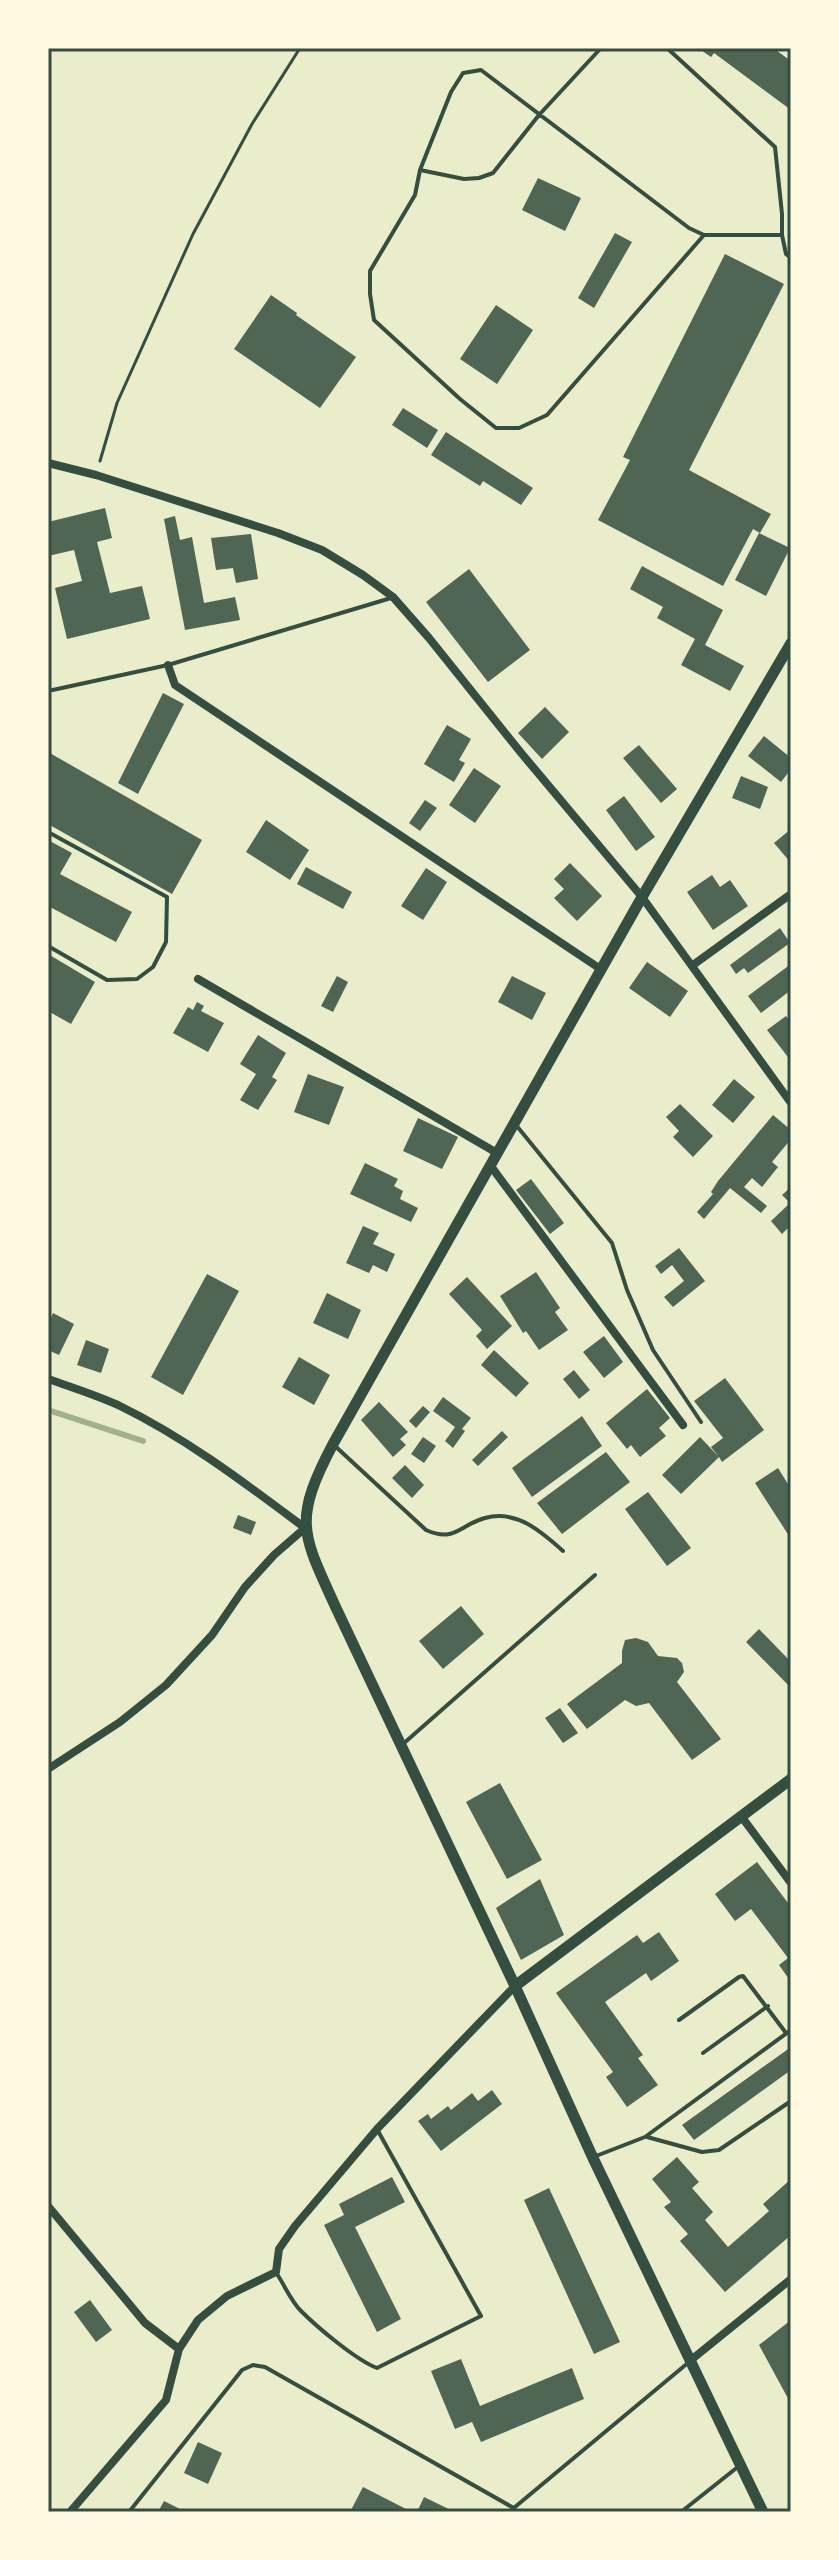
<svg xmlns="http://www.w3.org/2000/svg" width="839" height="2560" viewBox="0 0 839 2560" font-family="Ubuntu,sans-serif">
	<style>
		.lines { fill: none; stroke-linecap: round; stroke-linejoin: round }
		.stream { stroke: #a3b18a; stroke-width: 6 }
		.building { fill: #4f6655 }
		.path { stroke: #344e41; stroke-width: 3 }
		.service { stroke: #344e41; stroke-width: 4 }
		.minor { stroke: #344e41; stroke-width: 8 }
		.secondary { stroke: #344e41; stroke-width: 11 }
		.neatline { fill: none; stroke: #344e41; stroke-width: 3 }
	</style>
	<rect width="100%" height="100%" fill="#e9edc9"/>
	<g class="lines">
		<path class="stream" d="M48,1410l95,31"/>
	</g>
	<path class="building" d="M698,48h75l18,13v49l-77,-57 -3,4z
		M538,178l43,20 -16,33 -43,-21z
		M615,233l17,9 -38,66 -16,-10z
		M725,254l59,30 -95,186 82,44 -11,19 -7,-4 -30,57 -125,-66 32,-60 -7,-3z
		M271,295l26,18 -1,2 60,42 -36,51 -86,-59z
		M496,305l37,25 -36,54 -37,-25z
		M403,408l35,22 -11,18 -35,-23z
		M446,432l87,56 -12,17 -38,-24 -3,5 -49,-31z
		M105,508l7,30 -15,4 13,51 32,-7 8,33 -83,20 -12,-51 27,-7 -8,-31 -26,6v-34z
		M175,516l5,24 12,-3 12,66 31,-6 5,23 -55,10 -21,-111z
		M759,533l31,15 -24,48 -31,-16z
		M251,534l7,45 -22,4 -3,-15 -17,2 -5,-32z
		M642,566l81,44 -18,35 39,21 -14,25 -49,-26 14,-26 -38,-21 6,-11 -33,-18z
		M469,569l61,81 -42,32 -62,-80z
		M163,693l21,11 -46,90 -20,-11z
		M545,707l24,25 -27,27 -24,-26z
		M447,725l24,14 -12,21 6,3 -11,19 -30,-18z
		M764,736l27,22v11l-10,13 -33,-26z
		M639,745l38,44 -16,14 -38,-45z
		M48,752l154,88 -30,54 -124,-70z
		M474,768l27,18 -26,37 -26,-18z
		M741,776l27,11 -8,22 -28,-11z
		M624,796l31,41 -19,14 -30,-41z
		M425,800l12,8 -17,23 -11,-8z
		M266,820l43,30 -19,30 -44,-28z
		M791,829v34l-17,-20z
		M48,840l24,13 -12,21 72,38 -16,30 -68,-36z
		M570,863l32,33 -25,25 -23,-23 10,-9 -10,-10z
		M306,867l46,25 -9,17 -46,-25z
		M426,868l21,14 -24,38 -22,-14z
		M712,875l8,12 10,-7 18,26 -35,24 -26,-38z
		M780,928l10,15 -42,30 -4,-5 -8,6 -6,-9z
		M48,954l47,28 -24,42 -23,-13z
		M647,962l41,29 -18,26 -41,-29z
		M791,964v26l-30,23 -13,-17z
		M337,976l11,6 -15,30 -12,-6z
		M512,976l34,17 -14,27 -34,-18z
		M197,1002l7,4 -3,5 23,12 -16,29 -35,-19 15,-26 5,3z
		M786,1016l5,6v39l-24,-31z
		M258,1035l28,18 -14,24 5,3 -19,30 -18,-10 16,-26 -16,-10z
		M308,1074l36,13 -15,38 -35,-13z
		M734,1079l21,18 -22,26 -21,-18z
		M680,1104l33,32 -20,21 -20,-20 6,-6 -13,-14z
		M773,1115l18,15v9l-19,23 6,5 -16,20 -10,-9 -8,9 23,19 -6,7 -31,-25 -26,31 -7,-7 16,-18 -2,-2 7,-11z
		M418,1118l40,19 -16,32 -39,-18z
		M365,1163l33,16 -4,7 9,5 -3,8 18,9 -7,14 -61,-28z
		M531,1179l33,44 -14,11 -34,-44z
		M791,1187v38l-9,9 -11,-13 19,-18 -8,-8z
		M363,1226l16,7 -6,11 22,10 -8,18 -14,-7 -4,8 -23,-10z
		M679,1248l26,33 -32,26 -9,-10 20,-16 -12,-16 -11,9 -6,-8z
		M536,1272l24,36 -5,4 13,18 -29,20 -13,-19 -3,2 -23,-37z
		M207,1274l32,17 -56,104 -32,-18z
		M467,1277l45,49 -25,23 -11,-13 6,-6 -33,-36z
		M327,1293l34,17 -13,29 -35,-16z
		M53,1313l21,11 -15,31 -11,-5v-26z
		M604,1336l19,26 -19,16 -21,-26z
		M86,1340l23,9 -8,24 -24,-8z
		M494,1350l35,33 -13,14 -35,-32z
		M299,1357l31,18 -16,30 -32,-18z
		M574,1370l16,20 -11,9 -16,-20z
		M725,1378l39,52 -42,32 -3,-5 -38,37 -19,-19 38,-38 19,20 -8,-10 12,-9 -29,-37z
		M647,1389l23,29 -11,10 7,8 -26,21 -9,-12 -4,4 -21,-26z
		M443,1397l28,21 -9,11 3,2 -12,17 -8,-7 10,-14 -22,-16z
		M379,1402l29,30 -8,7 6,6 -13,12 -32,-37z
		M423,1406l7,6 -14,16 -7,-7z
		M582,1416l20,30 -70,51 -20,-29z
		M502,1431l6,6 -30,29 -6,-6z
		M423,1437l13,9 -12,17 -13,-9z
		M606,1452l24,30 -68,52 -25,-31z
		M405,1465l19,20 -12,13 -20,-20z
		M778,1468l13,21v50l-36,-56z
		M648,1492l43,56 -24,18 -42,-57z
		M238,1515l18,7 -5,13 -18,-7z
		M461,1606l23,28 -41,35 -24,-28z
		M759,1629l32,33v26l-45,-46z
		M636,1638l12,4 10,14 19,2 5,5 2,9 -7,10 44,57 -29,21 -43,-57 -13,3 -11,-6 -38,29 -20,-25 55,-41v-12l3,-11z
		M560,1708l18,25 -15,10 -18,-25z
		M500,1783l42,77 -35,19 -41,-77z
		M757,1862l34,45v75l-12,-17 9,-7 -37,-49 -16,12 -20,-27z
		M540,1879l24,56 -43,25 -25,-52z
		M659,1932l20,29 -28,20 -5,-8 -41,29 38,53 -5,3 20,27 -31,22 -21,-30 7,-5 -57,-79 81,-58 6,8z
		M791,2047v23l-97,70 -12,-15z
		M492,2090l10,14 -61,47 -23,-30 10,-7 3,5 17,-13 3,4 21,-17 6,8z
		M677,2157l22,25 -7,6 21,24 -8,8 23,27 41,-36 -6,-7 28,-25v56l-66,57 -45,-51 8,-7 -24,-27 7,-5 -19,-23z
		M392,2177l13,25 -50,25 46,92 -24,13 -53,-107 20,-10 -5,-11z
		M549,2188l71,154 -26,12 -70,-154z
		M90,2300l22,30 -16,12 -22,-30z
		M791,2320v84l-32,-59z
		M461,2359l19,47 92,-38 12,31 -103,43 -9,-20 -17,7 -24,-58z
		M198,2442l24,11 -14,31 -24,-11z
		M363,2487l49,25h-62z
		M424,2497l31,15h-38z
		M164,2501l22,11h-28z"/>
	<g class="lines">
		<path class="path" d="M100,461l17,-58 76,-169 59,-110 48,-76"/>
		<path class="service" d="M667,48l108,99 7,67v21l4,19 5,4
			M420,170l44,9 15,-1 14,-5 46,-58 62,-67
			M704,235l-157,180 -28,13h-23l-36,-29 -86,-79 -4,-26v-23l45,-76 5,-25 31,-78 12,-19 18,-3 208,158 15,7h78
			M48,691l120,-26 223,-67
			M48,832l119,65 -1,45 -13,25 -16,12 -30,1 -59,-34
			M516,1125l96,118 15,47 26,60 48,72
			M335,1446l91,84c29,13 33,-5 59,-12 31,-9 57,14 78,33
			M403,1744l192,-169
			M679,2020l60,-43 4,-1 43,57
			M703,2053l65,-47
			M647,2137l55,15 17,-2 72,-49
			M596,2156l49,-19 146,-107
			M277,2274c8,12 14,27 24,37 16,16 55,49 76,57l104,-52 -103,-185
			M129,2512l113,-142 11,-5 12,2 247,140 2,5
			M509,2512l180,-150
			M681,2512l58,-46"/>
		<path class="minor" d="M48,463l48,12 182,58 44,17 41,25 30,22 36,41 93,116 120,143 149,206
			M168,665l7,20 427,285
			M693,965l98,-71
			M198,979l299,174
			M490,1165l193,260
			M48,1379c23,8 48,16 70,26 68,33 127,78 187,123l-31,27 -29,32 -33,48 -46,50 -46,37 -72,47
			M741,1816l50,67
			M48,2206l97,117 34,26
			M691,2360l100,-81
			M70,2512l96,-112 13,-51 19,-29 29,-24 49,-24 3,-23 16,-23 82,-97 138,-143"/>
		<path class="secondary" d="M515,1986l276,-207
			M763,2512l-170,-354 -78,-172 -178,-376c-35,-77 -45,-88 -4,-166l309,-547 149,-254"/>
	</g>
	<rect width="839" height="2560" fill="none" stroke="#fefae0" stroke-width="100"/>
	<rect x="50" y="50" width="739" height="2460" class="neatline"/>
</svg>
